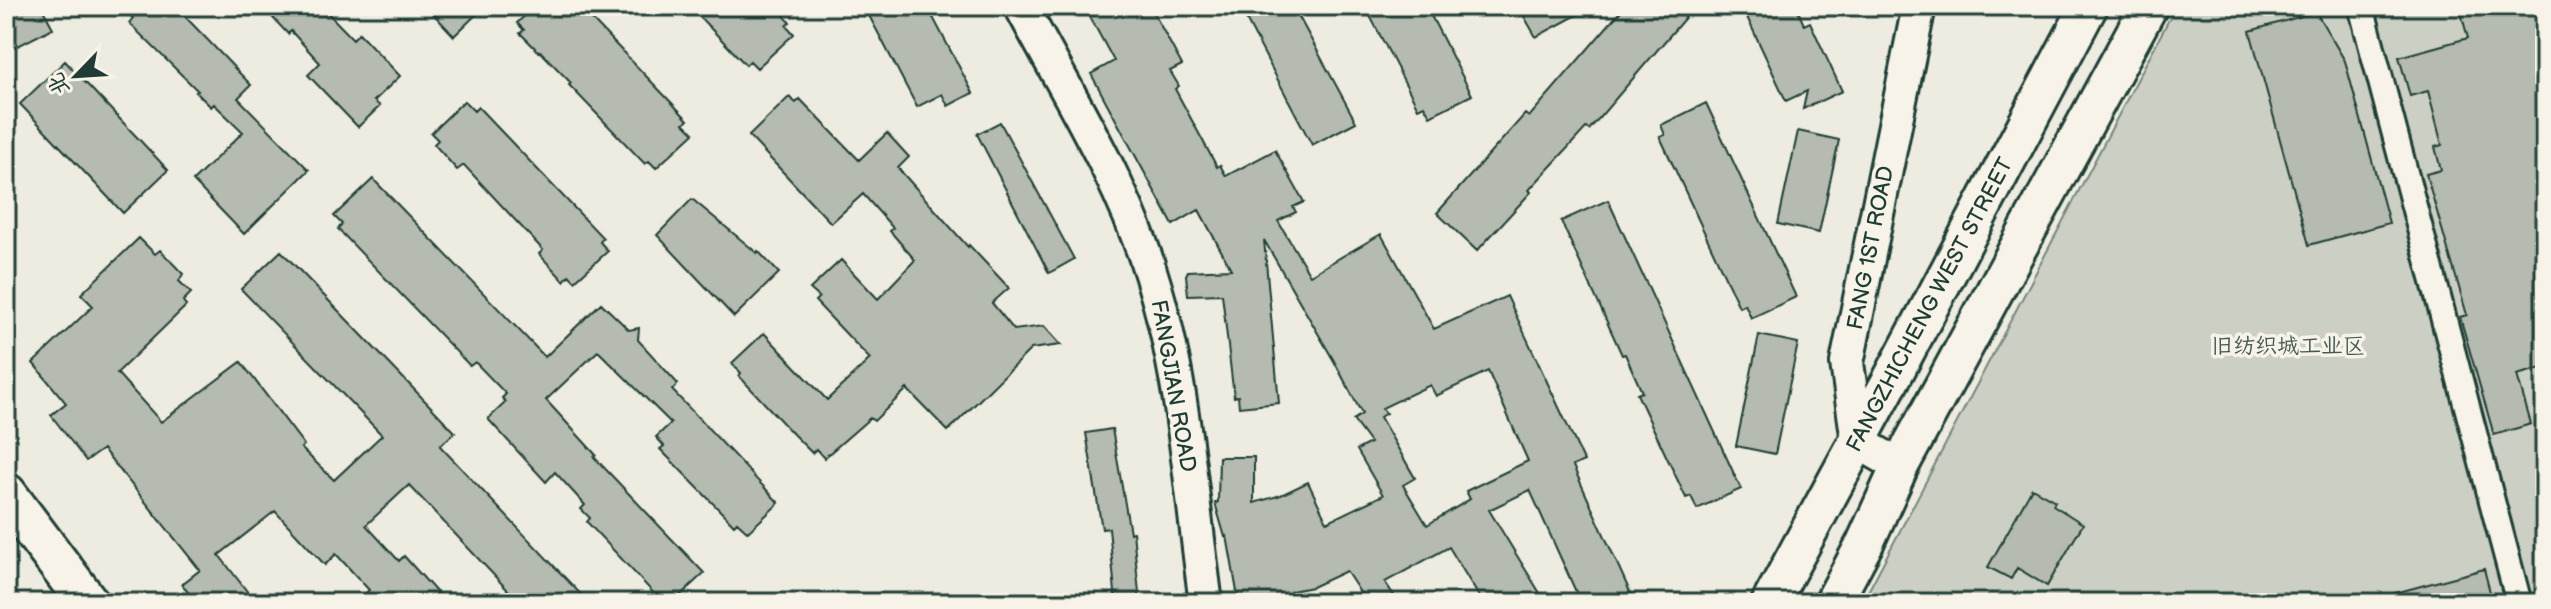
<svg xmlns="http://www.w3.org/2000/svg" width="2551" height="609" viewBox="0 0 2551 609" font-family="'Balsamiq Sans','LXGW WenKai TC',sans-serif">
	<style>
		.green { fill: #cccfc4; stroke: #76867c; stroke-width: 2 }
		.building { fill: #b5bbb0; stroke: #1f3d34; stroke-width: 2; fill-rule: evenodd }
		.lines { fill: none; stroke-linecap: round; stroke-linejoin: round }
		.minor-casing { stroke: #1f3d34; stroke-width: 30 }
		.tertiary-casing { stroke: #1f3d34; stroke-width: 38 }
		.secondary-casing { stroke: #1f3d34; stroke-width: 42 }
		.primary-casing { stroke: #1f3d34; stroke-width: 46 }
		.minor { stroke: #f7f3e8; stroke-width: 24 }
		.tertiary { stroke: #f7f3e8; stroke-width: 32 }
		.secondary { stroke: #f7f3e8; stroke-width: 36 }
		.primary { stroke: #f7f3e8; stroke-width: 40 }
		.labels { text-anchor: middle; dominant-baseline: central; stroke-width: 7; stroke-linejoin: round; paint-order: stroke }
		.street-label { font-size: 22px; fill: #1f3d34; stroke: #f7f3e8 }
		.park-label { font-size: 22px; fill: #425a51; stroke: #f7f3e8 }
	</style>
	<rect width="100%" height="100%" fill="#eeece1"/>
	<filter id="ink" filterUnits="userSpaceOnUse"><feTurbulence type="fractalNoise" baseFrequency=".0125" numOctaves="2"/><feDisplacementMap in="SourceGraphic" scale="16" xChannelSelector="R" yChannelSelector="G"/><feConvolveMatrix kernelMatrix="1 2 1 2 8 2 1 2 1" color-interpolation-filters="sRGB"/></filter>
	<g filter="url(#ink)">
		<path class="green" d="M2176,6h369v597h-683z"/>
		<path class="building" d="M6,6h35l12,22 -35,18 -12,-22z
			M120,6h55l76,79 -13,13 71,72 -65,64 -51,-53 50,-49 -29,-28 -3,3 -15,-15 2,-1 -69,-68 4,-5z
			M267,6h54l32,33 6,-6 41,43 -26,25 6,5 -22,21 -50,-52 12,-12 -29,-32 -3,3 -15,-16 3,-2z
			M426,6h59l-31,30z
			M535,6h44l109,114 -4,3 10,10 -38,35 -7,-7 -4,3 -76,-79 2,-2 -31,-32 -1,1 -19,-19 4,-3 -7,-7z
			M689,6h86l15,16 -4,3 8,9 -37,34 -7,-7 -4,4z
			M864,6h63l46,87 -25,13 -6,-12 -25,13z
			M1084,6h66l32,59 -12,6 9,15 -4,3 42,78 3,-2 6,11 49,-26 29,52 -11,5 3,5 -18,9 32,54 71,-41 53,95 73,-33 77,165 -11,5 62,137h-54l-51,-113 -41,20 57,93h-63l-34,-56 -64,35 14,21h-32l-21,-32 -34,16 -21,4 2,12h-54l-12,-67 -2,1 -10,-34 3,-1 1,-45h35v46l27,-8 27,-13 19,40 56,-27 -26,-45 13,-7 -17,-23 9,-6 -28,-53 -70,-121 15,163 -40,4 -1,-11 -4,1 -12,-103 -34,1 -2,-20 2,-4 43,-2 -32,-59 -26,15 -82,-151 23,-13zM1488,371l40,90 -62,30 4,8 -43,26 -24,-40 12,-7 -35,-61 6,-4 -4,-5 48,-23 6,11z
			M1239,6h54l63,116 -44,23z
			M1385,6h41l46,89 -42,21 -6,-11 -6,3 -49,-94z
			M1518,6h76l-58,31z
			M1625,6h70l-106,124 -3,-2 -57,62 2,2 -54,59 -40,-38 88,-99 4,3z
			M1748,6h48l8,19 6,-3 32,69 -39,18 4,-18 -21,10 -39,-84 5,-2z
			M2459,6h86v361l-28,8 14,49 -37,11 -34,-118 7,-2 -41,-141 15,-4 -6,-23 7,-2 -14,-54 -18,5 -11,-39 69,-19z
			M2316,12l29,49 44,162 -80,22 -59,-214z
			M65,61l103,109 -45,43 -103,-109z
			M789,97l7,6 4,-4 59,61 28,-27 22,24 -11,11 70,79 1,-2 40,43 -17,15 22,27 30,-4 17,19 -30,4 -83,82 -41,-42 -33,32 -4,-3 -46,40 -8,-9 -4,4 -18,-18 -55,-59 2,-3 -9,-10 32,-30 63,67 43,-41 -55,-58 4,-4 -9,-8 31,-29 37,39 37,-39 -25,-29 3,-3 -30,-34 -32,29 -82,-87z
			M464,101l10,10 4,-4 125,131 -3,4 8,9 -33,30 -6,-6 -5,6 -25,-27 4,-4 -79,-85 -7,5 -23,-26 4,-4 -7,-7z
			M1706,103l90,194 -45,21 -6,-14 -6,3 -79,-170 5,-2 -4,-10z
			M1000,122l74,137 -25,14 -72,-139z
			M1798,131l41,9 -20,93 -41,-9z
			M373,179l172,178 56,-54 28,27 10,-2 -1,12 40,44 -6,6 107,113 -31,29 -11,-10 -3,3 -74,-76 4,-3 -8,-9 15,-14 -73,-72 -52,49 50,55 -2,2 110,116 -32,30 -9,-9 -5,4 -71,-76 3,-4 -9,-9 4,-4 -30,-33 -9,10 -58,-63 18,-17 -4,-4 4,-4 -31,-32 -5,4 -132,-137 4,-5 -8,-8z
			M692,199l65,54 1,-2 21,22 -45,44 -77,-82z
			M1608,200l133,289 -44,20 -6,-13 -5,2 -49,-104 5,-2 -17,-38 -3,1 -61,-134z
			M139,238l16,16 5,-4 23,24 -4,7 12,12 -8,8 3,5 -69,67 44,49 80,-60 63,83 -3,3 33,32 48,-45 -141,-146 40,-38 174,181 -15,14 149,157h-69l-111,-118 -43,40 33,36 5,-5 42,47h-70l-10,-10 3,-3 -33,-36 -11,11 -50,-54 -56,44 37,48h-60l-14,-19 18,-14 -97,-121 -17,12 -35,-46 15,-12 -33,-40 60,-57 -12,-12z
			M1759,335l39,8 -23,111 -39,-8z
			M1112,429l18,104 3,-1 7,71h-24l-7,-75 -7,1 -16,-96z
			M2032,488l23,13 -2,4 30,19 -36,62 -30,-18 -6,11 -23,-12z
			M2484,569l7,27 -26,7h-80l-1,-7z"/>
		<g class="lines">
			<g class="minor-casing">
				<path id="minor" d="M2361,6l158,597"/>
			</g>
			<g class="tertiary-casing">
				<path id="tertiary" d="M1021,6c46,87 101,174 130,268 33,103 40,221 55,329
					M1900,466l-42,-24 -11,-79 72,-357"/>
			</g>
			<g class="secondary-casing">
				<path id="secondary" d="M1770,603l122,-225 197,-372
					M1833,603l32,-60 35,-77 249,-460"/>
			</g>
			<g class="primary-casing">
				<path id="primary" d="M6,494l82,109"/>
			</g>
			<use href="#minor" class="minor"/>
			<use href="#tertiary" class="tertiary"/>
			<use href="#secondary" class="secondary"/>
			<use href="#primary" class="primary"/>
		</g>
	</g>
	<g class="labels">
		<g class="street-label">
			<text transform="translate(1871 248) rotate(-79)">FANG 1ST ROAD</text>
			<text transform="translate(1930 305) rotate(-62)">FANGZHICHENG WEST STREET</text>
			<text transform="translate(1173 386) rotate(80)">FANGJIAN ROAD</text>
		</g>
		<g class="park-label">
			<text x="2288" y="346">旧纺织城工业区</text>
		</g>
	</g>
	<rect width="2551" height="609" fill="none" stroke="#f7f3e8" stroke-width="32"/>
	<rect x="16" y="16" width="2519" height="577" fill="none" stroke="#1f3d34" stroke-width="3" filter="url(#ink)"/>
	<g transform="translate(76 76) rotate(245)" stroke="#f7f3e8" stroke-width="6" paint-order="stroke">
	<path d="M0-6L14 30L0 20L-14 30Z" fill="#1f3d34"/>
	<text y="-12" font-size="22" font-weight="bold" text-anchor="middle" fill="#1f3d34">北</text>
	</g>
</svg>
